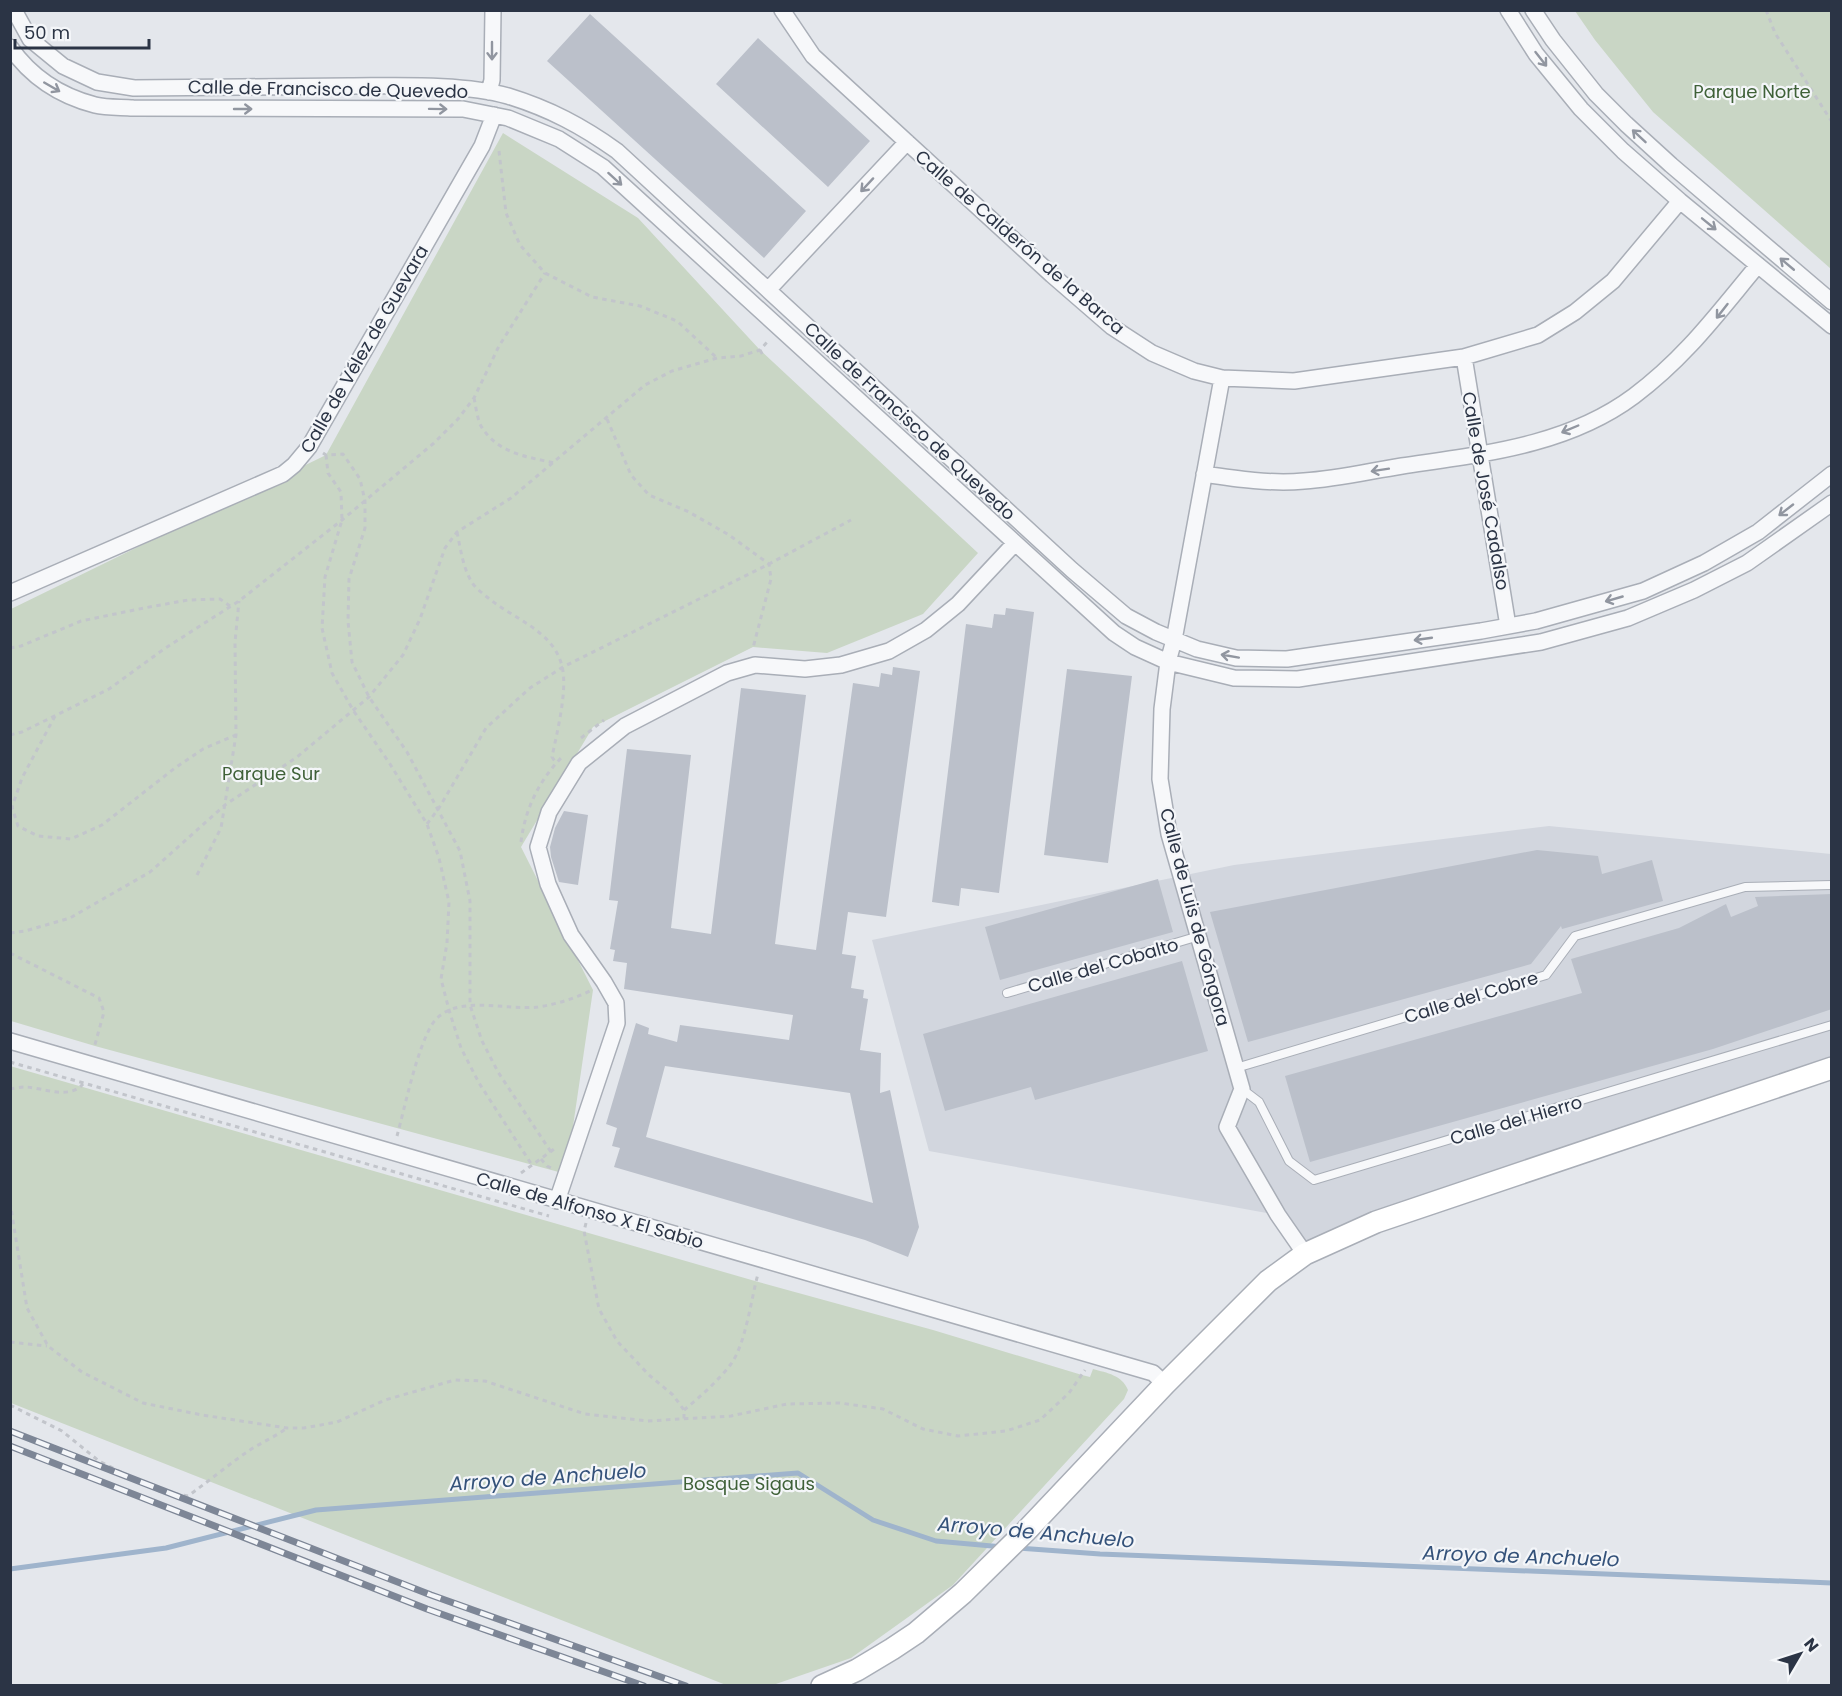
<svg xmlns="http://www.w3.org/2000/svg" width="1842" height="1696" viewBox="0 0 1842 1696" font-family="Poppins,sans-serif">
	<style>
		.built { fill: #d2d6de }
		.green { fill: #c9d6c5 }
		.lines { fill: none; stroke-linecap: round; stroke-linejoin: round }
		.stream { stroke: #9fb4cc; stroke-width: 5 }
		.building { fill: #bbc0ca; fill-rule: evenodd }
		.lane-casing { stroke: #a9aeb7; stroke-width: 10 }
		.street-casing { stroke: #a9aeb7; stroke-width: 18 }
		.secondary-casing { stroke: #a9aeb7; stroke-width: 24 }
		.path { stroke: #c2c5cb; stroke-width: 3; stroke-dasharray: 4.5 4.5; stroke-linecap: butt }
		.lane { stroke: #f7f8fa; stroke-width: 8 }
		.street { stroke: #f7f8fa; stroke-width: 15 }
		.secondary { stroke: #fff; stroke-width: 21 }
		.rail-casing { stroke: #7d8696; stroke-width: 7 }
		.rail { stroke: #f4f6f9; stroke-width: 4.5; stroke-dasharray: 14; stroke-linecap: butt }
		.oneway { stroke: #9196a0 }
		.labels { text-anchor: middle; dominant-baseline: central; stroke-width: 4.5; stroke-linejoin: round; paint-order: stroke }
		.street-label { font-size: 18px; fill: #2b3445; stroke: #f4f6f9 }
		.park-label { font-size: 18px; fill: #3f6138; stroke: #f4f6f9 }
		.water-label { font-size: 20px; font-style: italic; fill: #34527a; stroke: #f4f6f9 }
	</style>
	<rect width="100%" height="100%" fill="#e4e7ec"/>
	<path class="built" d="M1549,826l282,28v214l-526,186 -27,-39 -349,-64 -57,-211 362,-75z"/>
	<path class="green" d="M1575,11h256v258l-178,-157 -58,-72z
		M503,133l135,85 122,132 218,203 -55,61 -96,39 -74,-6 -160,80 -72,120 72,143 -27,184 -471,-128 -84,-25v-412l315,-154z
		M10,1066l745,215 178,49 149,45 8,2 3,-8c14,4 29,6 35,21l-4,9 -171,186 -102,73 -78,27h-47l-715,-282z"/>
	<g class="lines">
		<path class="stream" d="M1018,1548l82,6 732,29
			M10,1569l156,-21 150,-38 482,-37 75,47 63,21 67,6"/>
	</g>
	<path class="building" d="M590,14l216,197 -42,47 -217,-197z
		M758,38l112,103 -42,46 -112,-103z
		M1006,608l28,4 -35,281 -38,-5 -2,18 -27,-4 34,-278 26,4 2,-14 11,1z
		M893,667l27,4 -34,246 -38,-5 -6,42 14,2 -5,32 13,2 -1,8 5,1 -8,51 21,3 -1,40 10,-3 29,137 -11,30 -43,-17 -251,-73 6,-19 -8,-2 5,-18 -11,-4 30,-101 13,5 -1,6 29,8 3,-17 109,15 4,-25 -169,-26 3,-26 -14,-2 2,-11 -5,-1 8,-48 -9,-1 18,-151 64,6 -20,173 40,6 30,-246 65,7 -31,249 41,6 37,-267 26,4 2,-14 11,2zM665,1066l185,27 23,110 -227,-66z
		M1067,669l65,7 -24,187 -64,-8z
		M564,811l24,4 -10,70 -19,-3 -8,-25 -1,-10 5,-19z
		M1537,850l61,6 4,18 50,-14 11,41 -101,28 -1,-3 -30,38 -283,78 -38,-130z
		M1158,879l15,53 -173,48 -15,-53z
		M1832,894v115l-119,40 -403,113 -25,-86 297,-83 -11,-34 108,-31 47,-24 5,13 27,-11 -3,-9z
		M1182,961l26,90 -173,49 -4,-13 -86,24 -22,-77z"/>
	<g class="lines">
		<g class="lane-casing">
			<path id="lane" d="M1007,993l192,-57
				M1236,1068l310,-93 29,-39 170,-49 87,-2
				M1242,1089l17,13 30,59 25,19 518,-155"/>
		</g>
		<g class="street-casing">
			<path id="street" d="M14,10l16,29 33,27 34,16 37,6c72,-1 143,-1 215,-2 47,0 114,-3 159,10 42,13 74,30 109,55l455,419 54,46 30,16 41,17 39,9 51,1 194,-28 55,-10 107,-30 61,-28 54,-31 74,-58
				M782,10l31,46 239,219 60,52 40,26 42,18 28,7 72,3 170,-24 74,-22 37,-23 38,-31 67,-80
				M1508,10l28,44 45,55 42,42 57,50 152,125
				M1533,10l20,30 43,54 30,30 45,41 161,137
				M10,47c21,30 50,49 85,58 12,3 26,2 38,3l330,1 45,9 51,21 44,28 511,466 21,14 33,15 66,16 64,1 243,-37 87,-24 66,-28 53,-27 85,-60
				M489,92l3,-12 1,-70
				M768,290l139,-148
				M1464,357l44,269
				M1222,378l-48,262 -6,22 -6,47 -2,70 9,55 73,255 -15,38 51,88 27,39
				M1204,474c33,5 67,10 100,7 33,-2 66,-10 98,-15 80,-12 165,-20 232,-70 52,-39 83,-82 124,-131
				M10,593l273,-119 11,-9 15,-18 173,-301 12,-31
				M10,1041l1143,332 12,11
				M557,1201l60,-178 -1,-20 -12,-21 -33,-47 -23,-51 -10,-37 11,-35 30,-49 46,-37 102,-53 28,-8 50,4 36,-4 48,-14 37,-21 32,-26 57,-61"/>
		</g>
		<g class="secondary-casing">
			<path id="secondary" d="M822,1686l35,-16 35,-21 24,-16 47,-40 63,-62 139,-147 103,-103 37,-27 71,-32 456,-154"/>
		</g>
		<path class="path" d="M1766,10l9,23 57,89
			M499,151l7,62 14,32 25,28 47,24 48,9 37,15 40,37
			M760,350l4,7
			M474,398c2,9 3,20 7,28 16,27 46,31 74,37
			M607,419l24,56 18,20 40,17 40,23 40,29 2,15 -18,69
			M323,453l3,2 17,-1 17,25 5,22v27l-16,51 -1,42 4,41 17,35 38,55 53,99 10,50v104l12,36 16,31 53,80
			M326,455l2,18 13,19 1,28 -17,57 -3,51 10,45 21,37 37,54 37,60 12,34 10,44 -2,41 -6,36 8,31 12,38 18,35 53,82
			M457,532c4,19 6,37 16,52 4,5 9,9 14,13 26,22 66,33 75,69 6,24 -5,66 -10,91l4,6
			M10,648l11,-2 60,-25 63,-13 44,-8 32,-1 10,7
			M55,716l-33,62 -10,29 6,19 20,10 33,3 31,-14 73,-57 28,-19 33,-14
			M10,735l12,-3 87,-43 55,-40 75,-48 103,-81 92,-77 24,-24 16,-21 25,-52 46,-73
			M581,738l23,-18
			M427,824l12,-16 47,-80 44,-40 33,-21 206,-103 82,-44
			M521,842c4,-33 18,-61 40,-84
			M197,875l24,-47 15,-93 -1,-93 4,-41
			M10,933l15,-2 45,-13 80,-46 75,-67 72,-48 72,-60 34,-42 17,-36 25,-71 12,-16 54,-34 134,-113 27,-14 45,-13 24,-2 19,-6 9,-10
			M10,953l89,45 5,14 -10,36
			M10,1062l539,154
			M10,1089c5,-1 11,-2 16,-2 18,1 43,13 57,-3
			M397,1136c8,-29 20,-89 36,-113 21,-30 74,-12 105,-16 19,-3 35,-8 52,-16
			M541,1159l6,7 6,3
			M521,1173l36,-26
			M10,1202l17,106 21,38 34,26 61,31 59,12 85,13h17l33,-6 48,-22 70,-20 30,1 100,33 62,7 84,-5 56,-12 53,-1 43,6 40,20 35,7 48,-5 34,-11 29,-27 16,-23
			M586,1223l-2,8 15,78 18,32 32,34 24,20 11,15v10
			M10,1342l37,4
			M10,1405l52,26 37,30 60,30 29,5c21,-15 41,-32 62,-46 12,-8 25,-13 37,-22
			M684,1410c16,-13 34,-29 47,-46 15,-21 20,-65 27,-90"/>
		<use href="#lane" class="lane"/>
		<use href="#street" class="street"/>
		<use href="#secondary" class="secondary"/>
		<g class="rail-casing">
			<path id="rail" d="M10,1431l421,164 255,91
				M10,1446l417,163 217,77"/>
		</g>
		<use href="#rail" class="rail"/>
	</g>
	<defs><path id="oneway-shaft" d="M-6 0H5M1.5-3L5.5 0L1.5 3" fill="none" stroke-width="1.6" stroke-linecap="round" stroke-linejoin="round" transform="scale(1.5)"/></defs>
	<g class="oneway">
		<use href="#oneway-shaft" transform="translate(492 51) rotate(90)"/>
		<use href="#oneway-shaft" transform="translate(1541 59) rotate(52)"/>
		<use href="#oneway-shaft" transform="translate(52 87) rotate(30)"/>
		<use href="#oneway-shaft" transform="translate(243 109)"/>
		<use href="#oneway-shaft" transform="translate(438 109) rotate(1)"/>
		<use href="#oneway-shaft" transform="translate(1639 136) rotate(-137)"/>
		<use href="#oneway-shaft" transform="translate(615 179) rotate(42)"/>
		<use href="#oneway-shaft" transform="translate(867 185) rotate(133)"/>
		<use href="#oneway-shaft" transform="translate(1709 224) rotate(39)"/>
		<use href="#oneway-shaft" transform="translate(1787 264) rotate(-140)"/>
		<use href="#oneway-shaft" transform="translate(1722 311) rotate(128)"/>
		<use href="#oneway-shaft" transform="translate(1570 429) rotate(157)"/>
		<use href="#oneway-shaft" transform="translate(1380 470) rotate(171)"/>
		<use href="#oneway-shaft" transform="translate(1786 510) rotate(142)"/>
		<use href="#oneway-shaft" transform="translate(1614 599) rotate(164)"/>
		<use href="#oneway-shaft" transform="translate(1423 639) rotate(172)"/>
		<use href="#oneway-shaft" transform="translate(1230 656) rotate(-170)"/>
	</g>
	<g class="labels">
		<g class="street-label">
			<text transform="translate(328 89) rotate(1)">Calle de Francisco de Quevedo</text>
			<text transform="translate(1020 242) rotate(41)">Calle de Calderón de la Barca</text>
			<text transform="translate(364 349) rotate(-60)">Calle de Vélez de Guevara</text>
			<text transform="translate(910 421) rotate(43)">Calle de Francisco de Quevedo</text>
			<text transform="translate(1486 491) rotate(80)">Calle de José Cadalso</text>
			<text transform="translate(1195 917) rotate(75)">Calle de Luis de Góngora</text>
			<text transform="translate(1103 965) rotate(-16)">Calle del Cobalto</text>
			<text transform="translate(1471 997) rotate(-17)">Calle del Cobre</text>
			<text transform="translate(1516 1120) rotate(-16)">Calle del Hierro</text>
			<text transform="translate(590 1210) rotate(16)">Calle de Alfonso X El Sabio</text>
		</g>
		<g class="park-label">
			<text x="1752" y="91">Parque Norte</text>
			<text x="271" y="773">Parque Sur</text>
			<text x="749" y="1483">Bosque Sigaus</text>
		</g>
		<g class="water-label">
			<text transform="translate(548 1477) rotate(-4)">Arroyo de Anchuelo</text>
			<text transform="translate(1036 1532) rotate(5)">Arroyo de Anchuelo</text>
			<text transform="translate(1521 1556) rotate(2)">Arroyo de Anchuelo</text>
		</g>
	</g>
	<rect width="1842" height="1696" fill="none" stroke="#2b3445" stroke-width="24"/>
	<g transform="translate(1800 1654) rotate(51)" stroke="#f4f6f9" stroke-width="4.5" paint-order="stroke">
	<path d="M0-4.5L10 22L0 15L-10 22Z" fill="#2b3445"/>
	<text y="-9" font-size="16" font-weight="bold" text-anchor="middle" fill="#2b3445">N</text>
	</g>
	<path d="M15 39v9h134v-9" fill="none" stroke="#2b3445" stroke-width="3"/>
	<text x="24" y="39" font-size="18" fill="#2b3445" stroke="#f4f6f9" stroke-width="4.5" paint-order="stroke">50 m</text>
</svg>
